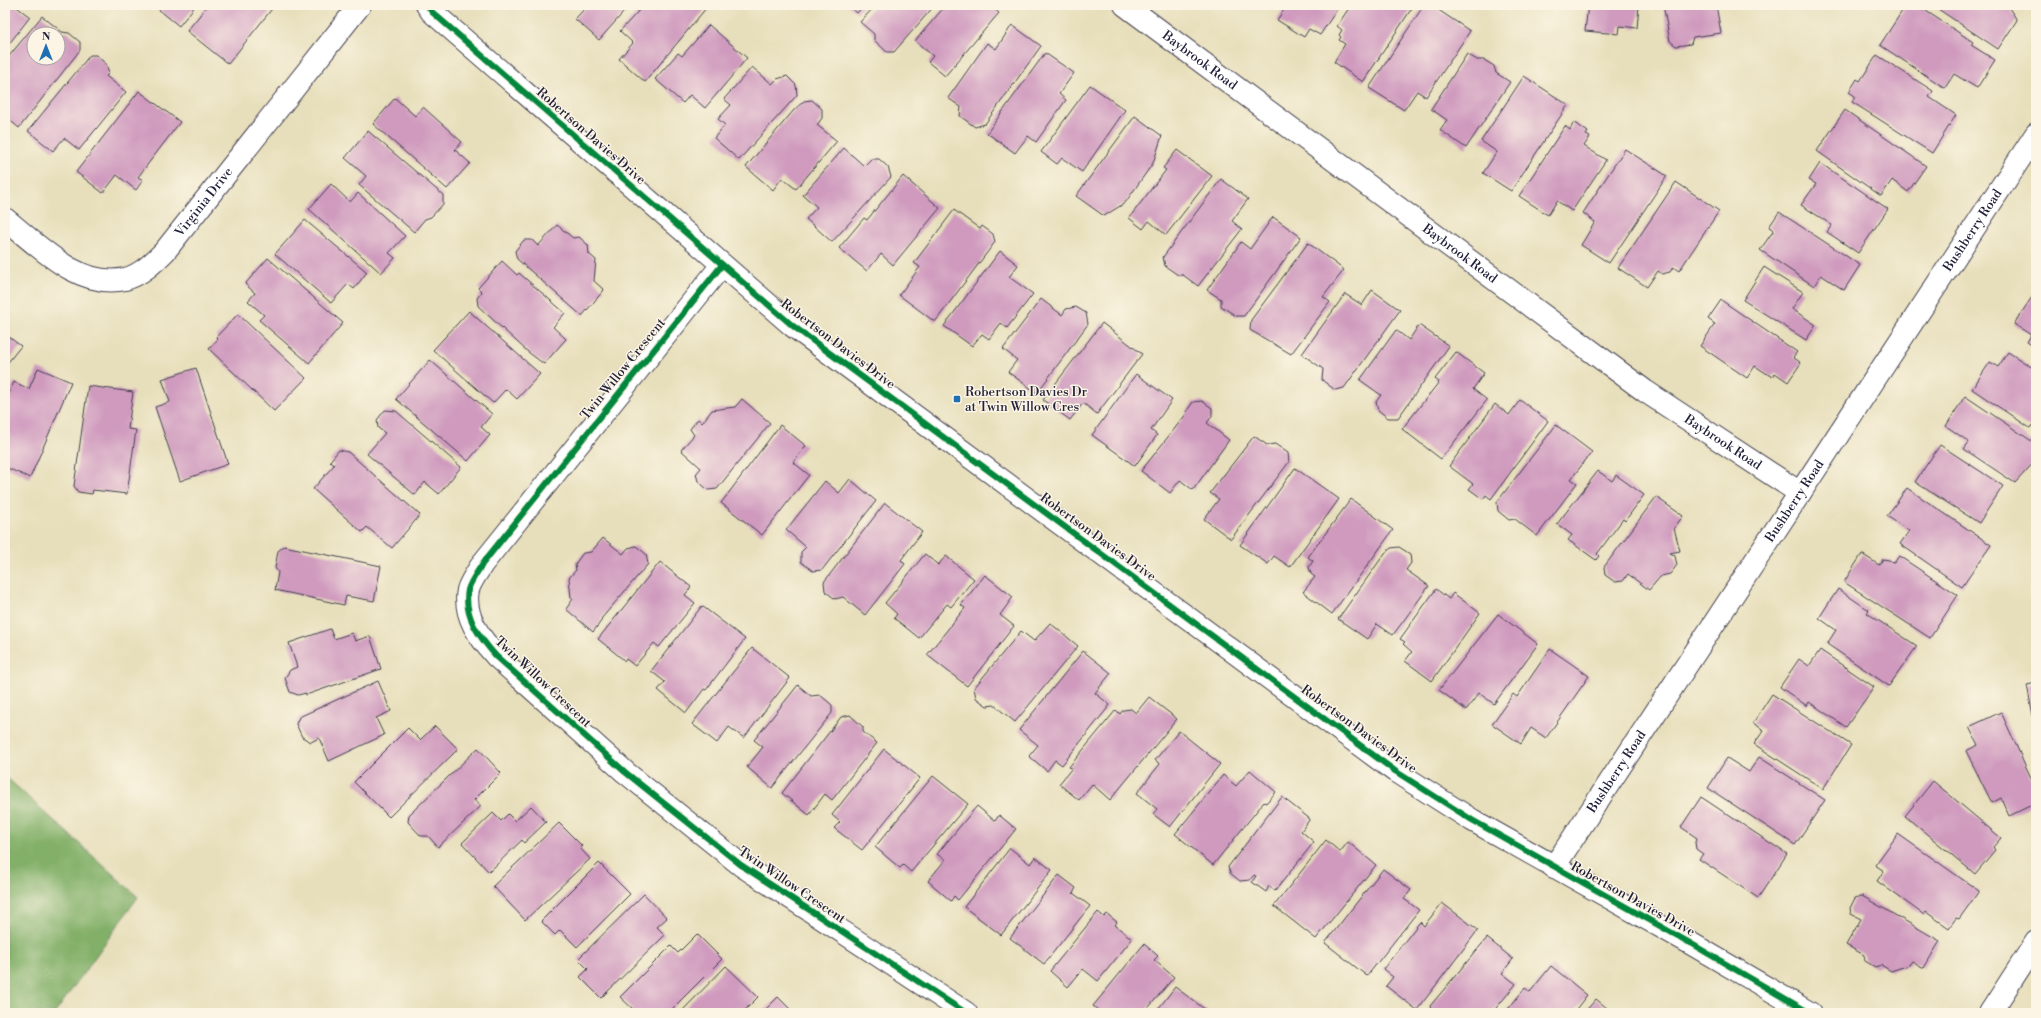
<svg xmlns="http://www.w3.org/2000/svg" width="2041" height="1018" viewBox="0 0 2041 1018" font-family="'Libre Bodoni',serif">
	<style>
		.forest { fill: #83b069; stroke: #526952 }
		.building { fill: #cf9abe; fill-rule: evenodd }
		.lines { fill: none; stroke-linecap: round; stroke-linejoin: round }
		.minor-casing { stroke: #403e4e; stroke-width: 24 }
		.minor { stroke: #fff; stroke-width: 22 }
		.cycleway-casing { stroke: #fcf5e5; stroke-width: 8 }
		.cycleway { stroke: #00873e; stroke-width: 6 }
		.poi-dot { fill: #1f6fb2; stroke: #fcf5e5; stroke-width: 1.5 }
		.labels { text-anchor: middle; dominant-baseline: central; stroke-width: 3; stroke-linejoin: round; paint-order: stroke }
		.street-label { font-size: 13px; fill: #22223b; stroke: #fcf5e5 }
		.poi-label { font-size: 13px; fill: #22223b; stroke: #fcf5e5; text-anchor: start }
	</style>
	<rect width="100%" height="100%" fill="#fcf5e5"/>
	<filter id="ink" filterUnits="userSpaceOnUse"><feTurbulence type="fractalNoise" baseFrequency=".025" numOctaves="2"/><feDisplacementMap in="SourceGraphic" scale="8" xChannelSelector="R" yChannelSelector="G"/><feConvolveMatrix kernelMatrix="1 2 1 2 8 2 1 2 1" color-interpolation-filters="sRGB"/></filter>
	<filter id="wash" filterUnits="userSpaceOnUse"><feTurbulence type="fractalNoise" baseFrequency=".012" numOctaves="4" result="noise"/><feDisplacementMap in="SourceGraphic" scale="16" xChannelSelector="R" yChannelSelector="G"/><feGaussianBlur stdDeviation="0.9" result="paint"/><feColorMatrix in="noise" values="0 0 0 0 0 0 0 0 0 0 0 0 0 0 0 0 0 1.4 0 .05"/><feComposite in="paint" operator="in"/></filter>
	<g filter="url(#wash)">
		<rect width="100%" height="100%" fill="#e7dfbb"/>
		<path class="forest" d="M5,776l133,121 -83,116h-50z"/>
		<g id="blocks">
			<path class="building" d="M5,5h9l16,12 -25,32z
				M153,5h43l-17,21z
				M208,5h67l-47,59 -41,-33z
				M588,5h42l-31,35 -24,-21z
				M644,5h60l3,2 -62,75 -26,-23 14,-16 -13,-12z
				M848,5h16l-7,8z
				M876,5h59l-41,47h-7l-13,-12v-6l-14,-12z
				M946,5h44l9,8 -54,63 -17,-14 5,-6 -18,-15z
				M1287,5h53l-20,30 -11,-6 -5,8 -27,-17z
				M1351,5h63l-51,77 -29,-20 11,-18 -6,-4 2,-3 -2,-2 3,-5 -5,-4z
				M1424,5h7l39,26 -44,66 -9,-6 -13,19 -35,-22z
				M1588,5h51l-2,23 -17,-2 -1,8 -34,-3z
				M1663,5h53l5,28 -28,4 -2,7 -15,2 -6,-5z
				M1906,5h11l56,37 -2,3 24,15 -18,28 -23,-14 -9,14 -65,-43z
				M1932,5h75l10,15 -19,29z
				M42,16l20,16 7,1 11,9v8l-61,78 -14,-12v-55zM34,34h24v24h-24z
				M709,25l38,33 -42,50 -15,-13 -7,8 -28,-24 23,-26 4,3z
				M1012,25l29,21 -56,78 -10,3 -15,-11 1,-9 -13,-9 39,-55 9,6z
				M1045,53l29,20 -15,21 7,6 -30,42 -8,-6 -13,17 -28,-20z
				M1467,54l10,6h7l10,6 2,7 14,9 -44,66 -26,-18 7,-10 -16,-11z
				M90,55h6l10,9 3,9 -3,3 20,16 -47,58 -15,-12 -11,13 -25,-20z
				M1877,55l56,36 -4,6 27,18 -24,38 -80,-51 3,-6 -6,-4 8,-13 3,2z
				M752,67l20,17 5,-5 10,-3 9,9 1,10 -58,65 -25,-22 11,-13 -7,-6 13,-14 -7,-6z
				M1524,76l44,29 -57,86 -28,-18 14,-21 -16,-11z
				M1090,85l35,25 -43,62 -20,-14 -5,6 -16,-12z
				M139,91l41,31 -42,55 5,3 -7,10 -19,-15 -14,18 -27,-21z
				M395,98l20,18 8,-9 39,35 -7,8 15,13 -23,26 -74,-65z
				M812,100l10,9v9l-5,7 20,16 -41,48 -14,-11 -9,12 -27,-23 48,-57 10,-9z
				M1845,110l81,56 -18,26 -16,-12 -11,16 -64,-45z
				M1135,116l27,20 -9,27 -28,40 -21,13 -28,-20z
				M1574,122l14,10 -2,3 4,2 -6,9 22,14 -34,51 -15,-10 -9,14 -29,-19 46,-70 5,4z
				M368,131l75,64v9l-12,13 -6,2 -11,13 -55,-47 7,-9 -21,-18z
				M844,148l20,18 7,-7h8l9,8 3,10 -59,65 -26,-23 11,-12 -14,-12z
				M1625,149l42,27 -58,87 -28,-18 14,-23 -12,-9z
				M1177,150l35,26 -46,59 -17,-14 -6,8 -14,-11 37,-48 -3,-2z
				M1820,163l68,46 -30,44 -31,-21 5,-7 -31,-20 15,-21 -7,-4z
				M903,176l37,32 -47,57 -12,-11 -14,17 -28,-23 25,-30 3,2z
				M1221,179l27,20 -16,22 10,8 -44,57 -15,-11h-5l-13,-9 -2,-9z
				M1676,182l43,29 -40,60 -6,-4 -3,5 -8,2 -4,-3 -11,16 -29,-19z
				M331,184l19,18 8,-9 47,43 -16,17 6,5 -14,15 -72,-64z
				M954,210l26,19 2,-3 11,8 2,8 -60,80 -36,-27 21,-28 -6,-4z
				M1779,212l81,53 -16,25 -23,-15 -7,11 -54,-36 14,-20 -5,-3z
				M1273,217l28,20 -57,79h-8l-15,-10v-7l-14,-9 34,-48 9,7z
				M305,220l62,52 -13,17 -6,-5 -17,19 -56,-49z
				M557,225l16,13 6,-1 9,8 1,9 7,6 -2,21 10,9 -22,26 -65,-57 -2,-8 9,-11h8l6,6z
				M1308,243l36,27 -21,27 7,5 -39,52 -41,-24 1,-10z
				M1000,251l18,14 -9,12 24,17 -26,34 -6,-5 -12,16 -7,-5 -10,12 -28,-20z
				M268,258l75,65 -34,40 -50,-43 5,-5 -16,-14 7,-8 -10,-9z
				M502,261l15,14 2,-2 46,40 -12,14 13,12 -22,25 -16,-12 -50,-46 -1,-8 5,-6 -4,-4z
				M1764,267l39,25 -11,17 24,16 -10,15 -63,-40z
				M1372,290l28,20 -56,78 -9,2 -13,-10 1,-11 -21,-15 43,-60 17,11z
				M2034,294l2,1v53l-9,-6 4,-7 -17,-11z
				M1041,299l21,16 4,-6 10,-2 10,6 2,11 -51,69 -29,-21 9,-12 -14,-11z
				M1721,300l76,52 -4,5 8,6 -13,19 -13,-9 -3,4 -17,-11 -8,12 -47,-32 15,-22 -7,-5z
				M469,311l71,63 -23,25 -11,-10 -13,14 -60,-53z
				M238,314l68,64 -32,33 -65,-62 9,-10 -2,-2z
				M1102,323l40,31 -45,60 -14,-11 -13,17 -27,-20z
				M1419,325l30,21 -51,72h-10l-10,-8 -2,-8 5,-7 -21,-15 36,-50 13,10z
				M5,334l16,12 -16,20z
				M1456,352l28,21 -11,16 14,11 -46,59 -39,-30 37,-47 -4,-3z
				M2008,352l28,18v59l-4,-4 -2,3 -58,-39 18,-27 8,5z
				M430,360l62,54 -11,13 9,8 -22,26 -72,-62z
				M38,368l33,14 -41,96 -25,-11v-65l9,-20 15,7z
				M196,368l32,96 -48,17 -25,-74 15,-5 -8,-23z
				M1136,374l36,26 -21,30 6,5 -22,31 -43,-31z
				M88,386l45,6 -5,37 8,1 -9,64 -34,-4 -1,4 -14,-2 -4,-6z
				M1965,396l71,48v16l-21,23 -51,-34 5,-7 -23,-16z
				M742,399l28,24 -53,66 -9,1 -10,-9 -2,-7 5,-6 -20,-18 13,-15 -4,-6 8,-10 4,4 10,-13 23,-3z
				M1520,400l28,21 -57,78 -5,-4 -3,4 -14,-10 4,-5 -24,-18 46,-62 14,11z
				M1202,401l10,7v8l-5,7 22,17 -36,50 -13,-10 -10,13 -29,-22 46,-58 -1,-1 7,-10z
				M385,410l11,1 65,56 -22,27 -14,-12 -10,13 -48,-41 18,-21 -7,-5 -1,-8z
				M780,425l26,21 -13,16 16,13 -47,60 -41,-32z
				M1556,425l36,27 -21,27 6,4 -40,53 -22,-17 -6,1 -11,-9 -1,-9z
				M1254,436l13,9 8,-1 13,9 1,9 -58,77 -27,-20 15,-20 -9,-6z
				M1940,445l63,41 -24,37 -64,-41z
				M339,450l9,2 72,63 -28,33 -25,-21 -5,5 -49,-43 21,-24 -4,-4z
				M1295,468l44,31 -49,68 -16,-11 -6,8 -28,-19z
				M1598,471l14,10 4,-6 28,20 -19,26 -2,-2 -26,35 2,2 -3,4 -28,-20 4,-5 -15,-11z
				M850,479l26,22 -54,69 -9,1 -12,-9v-10l5,-5 -20,-17 39,-49 14,12z
				M1907,488l84,57 -29,42 -62,-43 9,-13 -22,-15z
				M1656,497l27,19 -9,12 6,23 -10,2 5,3 2,9 -7,9 -9,2 -12,14 -21,-16 -5,7 -8,1 -10,-7 -1,-8z
				M1351,499l42,31 -61,84 -29,-22 12,-15 -4,-3 -2,-7 4,-6 -5,-4z
				M885,503l37,29 -21,28 4,4 -40,51 -22,-18 -8,2 -10,-8 -1,-9z
				M603,538l20,16 5,-6 8,-2 10,8 2,10 -47,55 1,1 -9,12 -27,-23 7,-10 -2,-1 -2,-20 7,-8 -1,-6 8,-11 8,-1z
				M284,546l97,20 -7,35 -28,-5 -2,9 -69,-15 3,-18 -3,-4 3,-17z
				M1399,547l11,7 1,9 -5,7 23,16 -36,49 -16,-11 -10,15 -29,-20 47,-66 6,-5z
				M925,554l13,11 8,-9 28,23 -23,28 -4,-3 -28,34 -25,-20 3,-4 -12,-11z
				M1862,554l17,11 4,-6 6,1 5,3 5,-7 59,39 -28,43 -86,-56z
				M660,562l31,25 -6,8 10,8 -36,44 -5,-4 -19,23 -9,-7 -1,2 -27,-22z
				M985,575l28,22 -13,18 14,11 -47,60 -40,-31 38,-47 -4,-3z
				M1436,589l13,10 4,-6 27,20 -48,68 -27,-20 7,-9 -9,-8 2,-2 -5,-3z
				M1838,589l31,21 -2,3 50,33 -28,40 -62,-42 9,-14 -17,-12z
				M702,606l43,33 -39,51 -2,-1 -18,24 -28,-23 7,-8 -14,-11z
				M1498,614l40,30 -44,60 -15,-11 -13,17 -27,-20z
				M1050,623l28,23 -63,76 -21,-17 -7,1 -11,-8 -2,-10 47,-57 13,10z
				M330,629l4,10 18,-6 3,8 15,-5 11,33 -75,26v-2l-8,2 -8,-3 -5,-14 5,-8 7,-3 -8,-24z
				M752,648l38,30 -46,60 -15,-11 -12,16 -25,-19z
				M1550,649l39,27 -43,62 -15,-10 -10,16 -29,-20 21,-30 4,3z
				M1820,650l54,37 -28,40 -37,-25 -2,4 -27,-19 19,-28 10,7z
				M1083,651l28,22 -16,20 15,12 -48,60 -7,-5 -8,11 -18,-15 9,-11 -19,-15z
				M378,681l13,30 -15,7 8,17 -55,26 -10,-23 -8,4 -9,-5 -6,-13 3,-7z
				M2036,683v43h-1l-8,-41z
				M798,685l13,11 9,-1 12,10v8l-60,75 -25,-21 16,-20 -9,-7z
				M1772,694l79,51 -28,44 -69,-45 10,-14 -11,-7z
				M1149,697l28,22 -67,81 -18,-16 -13,16 -20,-16 13,-16 -3,-1 47,-57 4,4 3,-4 8,-1 5,4z
				M2001,712l35,77v14l-27,13 -8,-18 -9,5 -26,-52 12,-6 -9,-18z
				M850,715l13,12v5l14,11 -45,57 -7,-6 -16,21 -27,-22 59,-76z
				M435,726l23,23 -69,68 -35,-35 54,-54 12,12z
				M1179,731l41,33 -50,63 -17,-13 4,-5 -20,-16 23,-29 -5,-4z
				M478,748l23,25 -27,27 7,6 -43,41 -10,-11h-7l-13,-14 1,-7z
				M884,749l36,29 -58,72 -28,-22 6,-6 -8,-7z
				M1759,757l66,43 -30,45 -87,-57 19,-30 22,14z
				M1250,770l26,22 -10,11 -2,-1 -51,63 -38,-31 48,-59 13,11z
				M933,776l35,28 -57,68 -8,-7 -3,3 -25,-21z
				M1933,781l68,57 -8,9 2,3 -20,24 -70,-58z
				M1282,797l28,22 -9,12 13,11 -39,49 -6,-5 -3,6 -14,-10 4,-6 -2,-1 -4,5 -10,1 -10,-8 -2,-6z
				M1701,797l86,57 -29,44 -59,-39 4,-5 -7,-5 -1,-7 2,-4 -16,-11z
				M531,806l15,16 -22,21 -2,-3 -33,32 -27,-29 31,-30 8,8 7,-7 7,7z
				M977,806l18,15 4,-6 17,14 -58,71 -4,-4 -3,5 -23,-20 17,-21 -8,-6z
				M559,823l23,23 -2,2 10,11 -65,61 -32,-34z
				M1898,834l81,57 -20,28 -3,-1 -7,10 -23,-16 -2,3 -47,-34 7,-10 -9,-6z
				M1326,840l14,12 8,-10 28,23 -60,74 -42,-33z
				M1010,848l20,16 5,-7 17,13 -51,65 -37,-28z
				M599,863l31,31 -53,53 -17,-17 -5,5 -14,-14z
				M1383,869l28,21 -7,9 15,11 -52,66 -42,-33z
				M1059,875l17,13 -3,5 17,13 -46,58 -34,-26z
				M644,894l23,24 -10,9 8,8 -64,63 -21,-21 8,-8 -10,-10z
				M1862,896l78,45 -16,27 -12,-7 -3,4 -18,6 -10,-6 -6,2 -10,-6 -1,-6 -18,-10 15,-26 -10,-5 -1,-6 5,-10z
				M1442,903l36,27 -61,80 -31,-24 7,-9 -10,-8 37,-47 4,4z
				M1098,912l6,5 3,-3 10,8 -2,3 17,14 -34,42 -15,-12 -15,18 -18,-16z
				M697,934l25,25 -54,54h-35v-4l-13,-12 51,-51 7,7z
				M1487,938l26,21 -11,14 14,11 -24,29h-60l-2,-7z
				M1144,944l14,12 -4,4 20,17 -30,36h-42l-9,-7z
				M726,966l32,31 -16,16h-62z
				M1551,966l36,29 -14,18h-68l20,-25 5,4z
				M1175,987l35,26h-55z
				M778,997l16,16h-32z
				M1596,999l17,14h-29z"/>
		</g>
	</g>
	<g filter="url(#ink)">
		<use href="#blocks" fill-opacity="0" stroke="#403e4e" stroke-width="1"/>
		<g class="lines">
			<g class="minor-casing">
				<g id="minor">
					<path d="M427,5l5,7 361,314 602,445 77,49 218,123 120,70"/>
					<path id="s1" d="M1125,5l520,386 155,102"/>
					<path id="s2" d="M5,219c33,26 73,70 120,60 16,-4 29,-17 40,-28l195,-246"/>
					<path d="M722,265l-239,298c-5,8 -13,19 -15,27 -5,26 12,48 28,66l129,116 116,93 225,148"/>
					<path id="s3" d="M1554,867l482,-733"/>
					<path d="M1990,1013l46,-71"/>
				</g>
			</g>
			<use href="#minor" class="minor"/>
			<g class="cycleway-casing">
				<path id="cycleway" d="M427,5l5,7 361,314 602,445 77,49 218,123 120,70
					M722,265l-239,298c-5,8 -13,19 -15,27 -5,26 12,48 28,66l129,116 116,93 225,148"/>
			</g>
			<use href="#cycleway" class="cycleway"/>
		</g>
	</g>
	<rect class="poi-dot" x="953" y="395" width="8" height="8" rx="2"/>
	<g class="labels">
		<g class="street-label">
			<text stroke="none"><textPath href="#s1" startOffset="93">Baybrook Road</textPath></text>
			<text transform="translate(591 136) rotate(41)">Robertson Davies Drive</text>
			<text stroke="none"><textPath href="#s2" startOffset="251">Virginia Drive</textPath></text>
			<text stroke="none"><textPath href="#s3" startOffset="762">Bushberry Road</textPath></text>
			<text stroke="none"><textPath href="#s1" startOffset="417">Baybrook Road</textPath></text>
			<text transform="translate(838 344) rotate(37)">Robertson Davies Drive</text>
			<text transform="translate(623 369) rotate(-51)">Twin Willow Crescent</text>
			<text stroke="none"><textPath href="#s1" startOffset="741">Baybrook Road</textPath></text>
			<text stroke="none"><textPath href="#s3" startOffset="438">Bushberry Road</textPath></text>
			<text transform="translate(1098 537) rotate(36)">Robertson Davies Drive</text>
			<text transform="translate(543 682) rotate(43)">Twin Willow Crescent</text>
			<text transform="translate(1359 729) rotate(36)">Robertson Davies Drive</text>
			<text stroke="none"><textPath href="#s3" startOffset="114">Bushberry Road</textPath></text>
			<text transform="translate(792 885) rotate(34)">Twin Willow Crescent</text>
			<text transform="translate(1633 899) rotate(29)">Robertson Davies Drive</text>
		</g>
		<g class="poi-label">
			<text x="965" y="392">Robertson Davies Dr<tspan x="965" dy="15">at Twin Willow Cres</tspan></text>
		</g>
	</g>
	<rect width="2041" height="1018" fill="none" stroke="#fcf5e5" stroke-width="20"/>
	<g transform="translate(46 46)"><circle r="19" fill="#fcf5e5" stroke="#a5a1a1"/>
	<path d="M0-3L7 15L0 10L-7 15Z" fill="#1f6fb2"/>
	<text y="-6" font-size="11" font-weight="bold" text-anchor="middle" fill="#22223b">N</text>
	</g>
</svg>
